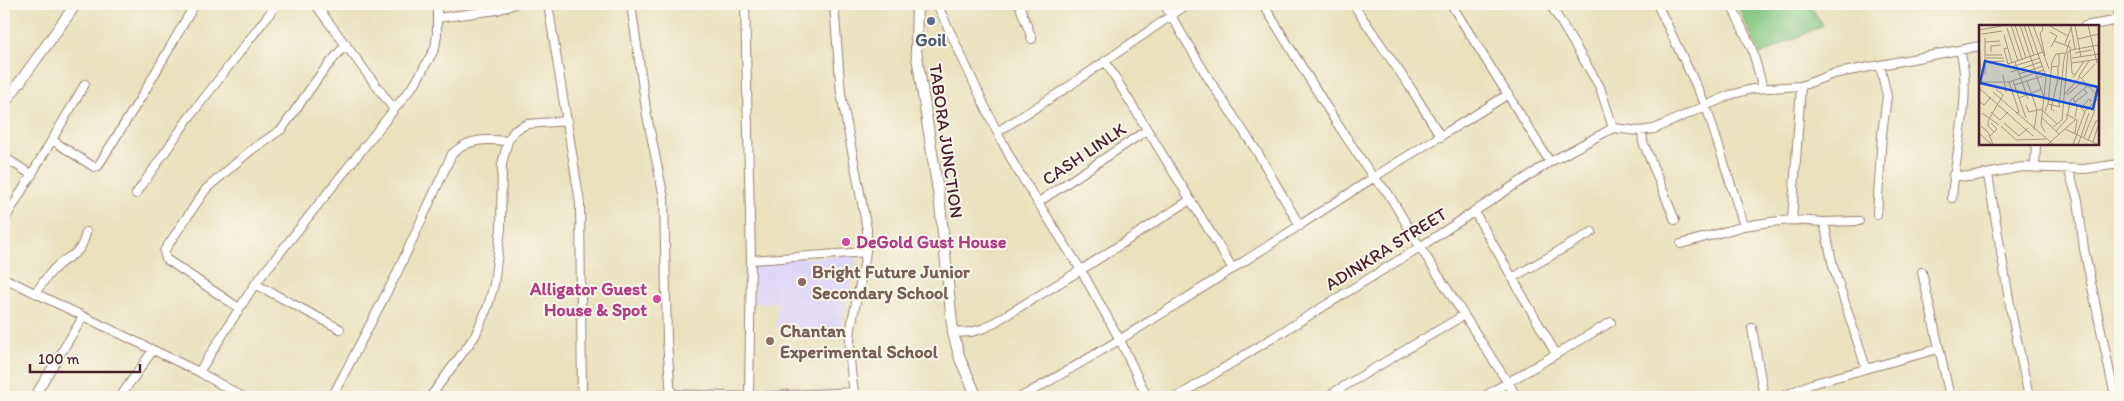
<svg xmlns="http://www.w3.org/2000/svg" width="2124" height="401" viewBox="0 0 2124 401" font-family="Itim,sans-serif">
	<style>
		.built { fill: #ddd5f6 }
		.green { fill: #84c781; stroke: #677356 }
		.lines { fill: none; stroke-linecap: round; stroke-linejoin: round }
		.street-casing { stroke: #998074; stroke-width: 10 }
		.secondary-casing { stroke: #998074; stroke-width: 12 }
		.street { stroke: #fff; stroke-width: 8 }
		.secondary { stroke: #fff; stroke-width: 10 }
		.service-dot { fill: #5c6f8a; stroke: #fbf7ec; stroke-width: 2 }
		.hotel-dot { fill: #d1479c; stroke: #fbf7ec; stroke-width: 2 }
		.education-dot { fill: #8d6e63; stroke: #fbf7ec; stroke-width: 2 }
		.labels { text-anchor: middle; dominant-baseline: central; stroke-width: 4; stroke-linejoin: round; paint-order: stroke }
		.service-label { font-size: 18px; font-weight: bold; fill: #4e5e75; stroke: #fbf7ec }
		.street-label { font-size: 18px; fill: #4a1f2b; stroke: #fbf7ec }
		.hotel-label { font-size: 18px; font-weight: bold; fill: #b23c85; stroke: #fbf7ec; text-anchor: start }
		.education-label { font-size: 18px; font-weight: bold; fill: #785e54; stroke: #fbf7ec; text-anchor: start }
		.inset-road { fill: none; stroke: #a99382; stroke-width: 1 }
		.view { fill: #1d4ed8; fill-opacity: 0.15; stroke: #1d4ed8; stroke-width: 2.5 }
		.inset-edge { fill: none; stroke: #4a1f2b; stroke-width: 2.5 }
	</style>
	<rect width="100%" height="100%" fill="#fbf7ec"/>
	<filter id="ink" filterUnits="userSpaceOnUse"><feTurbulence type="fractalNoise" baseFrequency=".02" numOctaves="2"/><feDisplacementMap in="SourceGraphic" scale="10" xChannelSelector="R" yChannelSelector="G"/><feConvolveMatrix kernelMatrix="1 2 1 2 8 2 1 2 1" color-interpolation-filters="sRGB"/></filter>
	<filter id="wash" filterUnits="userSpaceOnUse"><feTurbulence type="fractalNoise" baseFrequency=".0096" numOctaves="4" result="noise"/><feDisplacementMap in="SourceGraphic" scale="20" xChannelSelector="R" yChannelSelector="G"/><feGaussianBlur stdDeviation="1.12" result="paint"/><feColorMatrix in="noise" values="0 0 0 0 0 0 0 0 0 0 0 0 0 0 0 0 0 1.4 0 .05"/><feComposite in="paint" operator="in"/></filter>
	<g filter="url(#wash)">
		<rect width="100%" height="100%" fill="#e8e1bc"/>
		<path class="built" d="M857,255l-18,83 -35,-7 -28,-3 1,-26 -24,1v-42z"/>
		<path class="green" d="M1737,4h72l14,21 -63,30z"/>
	</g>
	<g filter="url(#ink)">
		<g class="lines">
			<g class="street-casing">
				<path id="street" d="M315,4l78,104
					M548,4l32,199 2,194
					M631,4l16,112 17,82 3,143 4,56
					M834,4l7,90 26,135c1,34 -11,66 -16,99 -3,22 0,48 4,69
					M937,4l60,128 19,36 65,102 39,70 27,57
					M1019,4l13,35
					M1164,4l46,77 46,69 44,76
					M1263,4l73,118 37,55 15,16 32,54 97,150
					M1353,4l59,86 29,47
					M1451,4l99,158
					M1550,4l50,83 13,41
					M1657,4l49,102 38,120
					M1731,4l21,45 11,39
					M2118,4l2,31
					M437,18l60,-8 18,-6
					M2085,26l35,-6
					M1105,61l128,208
					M1613,128l26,3 15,-2 76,-34 22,-6 49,-3 32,-12 147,-28
					M1642,131l1,11 32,78
					M997,132l65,-41 126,-87
					M52,140l42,27 4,-1 45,-72 52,-90
					M4,157l28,18
					M2035,166l1,-22
					M2068,169l10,31 6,49 31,148
					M1953,175l17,2 52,-10 62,2 36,-5
					M1988,175l23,136 18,86
					M136,194l52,-75 89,-115
					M1952,198c3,-49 21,-100 8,-148
					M1037,203l110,-73
					M1474,211l82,143
					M1877,214l5,-80 5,-38 -7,-31
					M1792,220l9,-134
					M4,221l81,-137
					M1824,222l9,44 33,102
					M1681,244l63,-18 26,-4 22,-2 32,2 35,-1
					M751,260l115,-8
					M1922,272l28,125
					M4,278l195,94 44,25
					M1512,278l80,-46
					M255,284l85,45
					M35,293c7,-9 14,-20 22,-27 16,-14 24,-10 29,-34
					M239,308l-73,-49 -2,-8 42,-62 44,-38 32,-22 38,-54 26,-31
					M1752,328l12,69
					M953,333l18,-1 14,-4 96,-58 109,-70
					M199,372l56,-88 161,-202 19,-34 2,-14v-30
					M34,397l49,-80
					M120,397l33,-47
					M332,397l64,-122 56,-121c17,-16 34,-15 56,-13
					M430,397l45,-61 13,-30 6,-22 7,-56 1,-64 6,-23 6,-10 13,-7 41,-3
					M647,397l23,-3 79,3 2,-137 -6,-256
					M749,397l105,-5
					M1021,397c121,-67 235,-144 352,-219 44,-29 91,-55 135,-84
					M1177,397l243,-150 130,-85 63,-34
					M1326,397l138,-82
					M1483,397l128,-75
					M1781,397l30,-13 127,-35"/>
			</g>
			<g class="secondary-casing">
				<path id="secondary" d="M917,4l-1,46 24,154 13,129 7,26 17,38
					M4,104l72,-100"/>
			</g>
			<use href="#street" class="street"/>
			<use href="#secondary" class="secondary"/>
		</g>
	</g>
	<circle class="service-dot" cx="931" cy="21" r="5"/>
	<g class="hotel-dot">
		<circle cx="846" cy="242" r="5"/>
		<circle cx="657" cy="299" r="5"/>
	</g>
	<g class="education-dot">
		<circle cx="802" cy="282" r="5"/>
		<circle cx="770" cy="341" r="5"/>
	</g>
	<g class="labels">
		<g class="service-label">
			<text x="931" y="40">Goil</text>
		</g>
		<g class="street-label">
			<text transform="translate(946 141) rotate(82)">TABORA JUNCTION</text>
			<text transform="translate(1084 154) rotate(-34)">CASH LINLK</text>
			<text transform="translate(1386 249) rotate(-32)">ADINKRA STREET</text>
		</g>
		<g class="hotel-label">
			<text x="856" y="242">DeGold Gust House</text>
			<text x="647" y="289" text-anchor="end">Alligator Guest<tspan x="647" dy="21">House &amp; Spot</tspan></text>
		</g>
		<g class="education-label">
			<text x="812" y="272">Bright Future Junior<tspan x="812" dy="21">Secondary School</tspan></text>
			<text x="780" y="331">Chantan<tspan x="780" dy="21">Experimental School</tspan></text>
		</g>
	</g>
	<g transform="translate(1979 25)">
		<rect width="120" height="120" fill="#e8e1bc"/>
		<path class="inset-road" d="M32,0l11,34M36,0l11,33M41,0l24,73M45,0l10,30M49,0l18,52 -5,48 4,7M54,0l16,44M63,0l1,5 -3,3 5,23M69,0l20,11M96,0l6,32M109,0l9,38M92,2l4,22M28,3l11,33M0,5l22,-4M71,7l7,4 -6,11M3,9l20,-3M25,10l8,28M6,13v36M0,14l2,33M99,14l21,-5M75,16l16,6 2,26 3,2M6,17l15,-1M86,19l7,-19M28,23l-3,1 4,15 35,-12M92,25l28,-5M12,27v-6l10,-1M96,28l17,-3M7,30h16M7,33h18M93,33l27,-4M7,37l18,-1M36,37l13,37M93,38l27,-4M32,42l29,-9M73,42l7,-1v-13M32,47l30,-10M40,49l24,-8M24,50l3,17M100,51l20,21M100,51l10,-15M73,52l6,1v-11M94,53l11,-17M103,53l13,-14M34,56l13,37M48,56l10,29 -3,20M0,57h30M30,57l35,-12M30,57l10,30 -3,1M35,60l32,-10M0,63l54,48M14,67l61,53M85,70l16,-18M88,70l15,-13M40,73l23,-9M94,73l4,9 -2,10M0,76l5,4 7,-8M96,77l12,-9 -3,-4M69,79l4,-42 4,-8 9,-1M47,80l3,7 14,-3M80,82l5,-48 6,-19M64,86l14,13M66,86l3,-7 12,3M75,86l-3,-2 7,-31 9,2M12,87l9,8 8,-8M106,87l-4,-4 8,-9 3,2M3,88l17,12M87,89l11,6 -2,13M89,89l2,-13 17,-15M63,93l17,16M25,98l15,13 9,-8M2,101l7,6 5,13M22,101l15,14 30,-1M74,102l9,-7 6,-68 3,-2M86,104l34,16M77,106l11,-12v-5M15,107l-6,-6v-5l15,-26 -7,-6M0,108l12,11M11,111l7,-7 -6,-6M105,112l11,-27M109,115l8,-19h3M114,117l5,-16M68,120l28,-25M94,120l12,-34 14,-13M99,120l11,-32"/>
		<path class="view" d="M6,36l113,26 -5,22 -113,-26z"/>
		<rect width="120" height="120" class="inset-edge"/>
	</g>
	<rect width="2124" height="401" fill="none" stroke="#fbf7ec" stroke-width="20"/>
	<path d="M30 364v8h110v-8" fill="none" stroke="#4a1f2b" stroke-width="2.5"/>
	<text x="38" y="364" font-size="15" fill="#4a1f2b" stroke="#fbf7ec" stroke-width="4" paint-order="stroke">100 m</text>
</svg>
